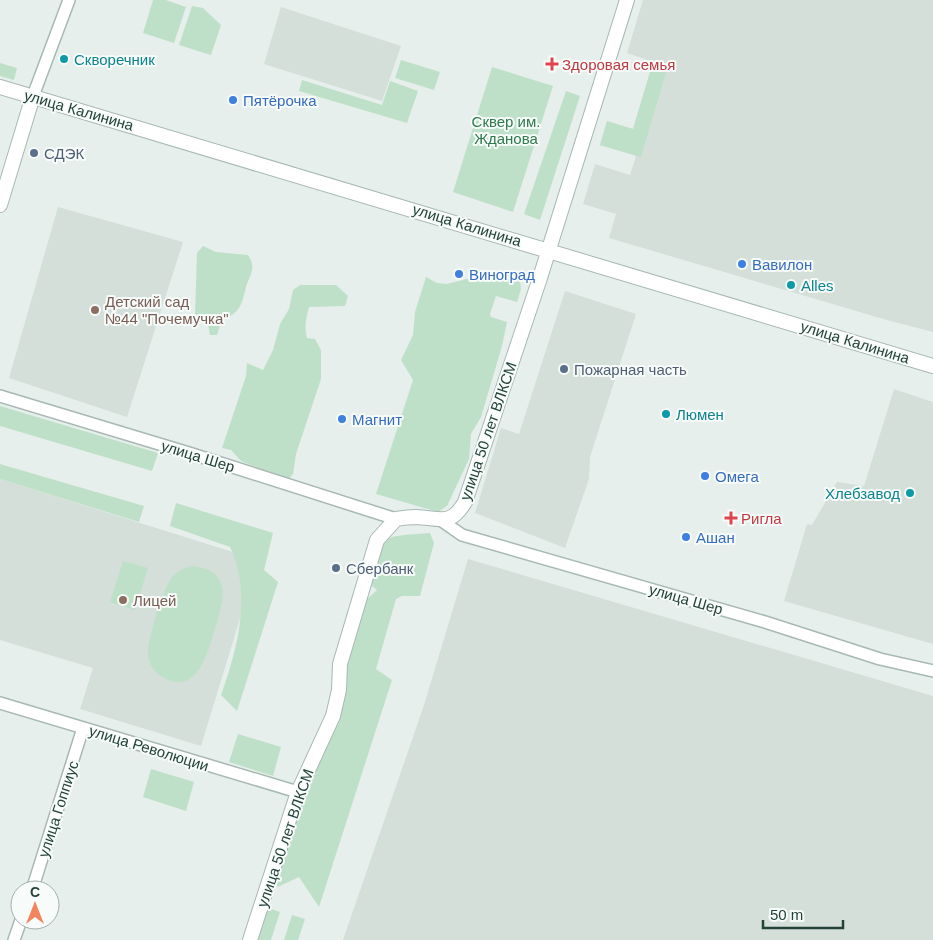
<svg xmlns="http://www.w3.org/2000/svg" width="933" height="940" viewBox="0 0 933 940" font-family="Arial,sans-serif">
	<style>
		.built { fill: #d4dfda }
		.green { fill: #bfe0c8 }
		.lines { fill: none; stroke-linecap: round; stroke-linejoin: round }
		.minor-casing { stroke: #a8b8b2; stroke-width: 14 }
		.tertiary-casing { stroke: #a8b8b2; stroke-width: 16 }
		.minor { stroke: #fff; stroke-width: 11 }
		.tertiary { stroke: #fff; stroke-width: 14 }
		.culture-dot { fill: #0f9aa8; stroke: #f7fbf9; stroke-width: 2 }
		.health-dot { fill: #e0444e; stroke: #f7fbf9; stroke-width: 2 }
		.shop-dot { fill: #3f7fe0; stroke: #f7fbf9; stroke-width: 2 }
		.service-dot { fill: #5c6f8a; stroke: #f7fbf9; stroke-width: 2 }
		.education-dot { fill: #8d6e63; stroke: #f7fbf9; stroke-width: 2 }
		.labels { text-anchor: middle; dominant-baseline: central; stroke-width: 4; stroke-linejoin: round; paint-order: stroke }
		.culture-label { font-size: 15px; fill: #0d838f; stroke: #f7fbf9; text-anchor: start }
		.health-label { font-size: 15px; fill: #be3a42; stroke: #f7fbf9; text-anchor: start }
		.shop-label { font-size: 15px; fill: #366cbe; stroke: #f7fbf9; text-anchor: start }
		.street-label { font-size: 15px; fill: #24423a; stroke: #f7fbf9 }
		.park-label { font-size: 15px; fill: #2d7a4b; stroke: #f7fbf9 }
		.service-label { font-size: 15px; fill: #4e5e75; stroke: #f7fbf9; text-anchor: start }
		.education-label { font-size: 15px; fill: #785e54; stroke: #f7fbf9; text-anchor: start }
	</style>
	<rect width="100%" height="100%" fill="#e6efeb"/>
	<path class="built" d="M643,0h290v332l-46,-12 -278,-82 7,-24 -33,-10 12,-40 35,11 6,-19 -36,-11 7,-24 26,8 20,-67 -26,-9z
		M281,7l120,39 -19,55 -118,-37z
		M58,207l125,35 -56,175 -118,-39z
		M565,291l71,23 -46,143 -1,22 -24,69 -90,-35 26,-85 18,6z
		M894,389l39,13v242l-149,-43 23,-77 5,1 25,-43 27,4z
		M0,479l258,81 -57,186 -121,-37 13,-41 -93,-28z
		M468,559l465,137v244h-590l81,-235z"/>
	<path class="green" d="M153,0h13l20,7 -12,36 -31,-10z
		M192,6l11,2 18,17 -10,30 -32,-10z
		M401,60l39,12 -6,18 -39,-12z
		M653,62l15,4 -27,91 -41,-12 7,-24 26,8z
		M0,63l17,5 -3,12 -14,-4z
		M492,67l61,19 -40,126 -60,-20z
		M302,80l80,25 8,-24 28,10 -11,32 -108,-32z
		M566,91l14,5 -40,124 -16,-6z
		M203,246l13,6 32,3c9,13 2,19 -2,32 -4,17 -6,27 -24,32l-5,16h-7l-2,-10 -13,-11 2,-61z
		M508,272l12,7 1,10 -4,13 -21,-6 -6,18 1,3 16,5 -5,24 -21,71 -10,17 -2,25 -22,47 -9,6 -62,-18 37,-114 -12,-20 12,-25 2,-23 11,-35 11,6 10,1 31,-8 14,2z
		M300,285h36l12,11 -3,10 -36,1c-3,11 -5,20 -2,31l8,1 6,11v29l-25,75 -3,20 -5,6 -47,-19 -10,-11 -9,-2 24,-72 1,-13 16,7 10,-20 7,-26 9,-15 4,-19z
		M0,406l158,47 -6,18 -152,-45z
		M0,464l144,42 -5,16 -139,-43z
		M176,503l97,30 -9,37 14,12 -41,129 -16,-16c17,-48 31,-101 9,-148l-60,-21z
		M430,533l4,10 -14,53h-18l-6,3 -20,70 16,11 -73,227 -20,-30 -21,10 -4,-6 92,-281 11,-10 -7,-6c14,-51 7,-47 60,-51z
		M123,561l25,7 -13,42 -25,-8z
		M192,566c41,4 32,34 23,63 -7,22 -17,67 -51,49 -9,-5 -16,-14 -16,-25 0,-14 15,-65 24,-76 5,-6 12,-9 20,-11z
		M238,734l43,13 -8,29 -44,-14z
		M151,769l43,13 -8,29 -43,-14z
		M266,907l14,5 -9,28h-15z
		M292,915l13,4 -7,21h-14z"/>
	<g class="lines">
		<g class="minor-casing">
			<path id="minor" d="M33,96l36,-96
				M0,396l189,57 207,66
				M442,521l20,14 303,87 115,37 53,12
				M0,703l298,89
				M32,890l51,-162
				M14,940l7,-20"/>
		</g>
		<g class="tertiary-casing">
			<path id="tertiary" d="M0,87l933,279
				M0,205l33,-109
				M250,940l48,-148 35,-76 6,-26 1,-26 37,-124 19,-21c6,-1 14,-2 20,-2 25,1 34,10 49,-15l74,-221 88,-281"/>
		</g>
		<use href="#minor" class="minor"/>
		<use href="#tertiary" class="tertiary"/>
	</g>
	<g class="culture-dot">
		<circle cx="64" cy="59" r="5"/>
		<circle cx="791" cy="285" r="5"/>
		<circle cx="666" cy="414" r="5"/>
		<circle cx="910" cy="493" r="5"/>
	</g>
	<g class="health-dot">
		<path d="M549.5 56.5h5v5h5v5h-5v5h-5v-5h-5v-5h5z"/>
		<path d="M728.5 510.5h5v5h5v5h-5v5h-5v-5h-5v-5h5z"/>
	</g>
	<g class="shop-dot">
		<circle cx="233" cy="100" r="5"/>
		<circle cx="742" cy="264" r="5"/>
		<circle cx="459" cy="274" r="5"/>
		<circle cx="342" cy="419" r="5"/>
		<circle cx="705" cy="476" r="5"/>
		<circle cx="686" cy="537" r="5"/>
	</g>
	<g class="service-dot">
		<circle cx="34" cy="153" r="5"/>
		<circle cx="564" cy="369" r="5"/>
		<circle cx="336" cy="568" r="5"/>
	</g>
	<g class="education-dot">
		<circle cx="95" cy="310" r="5"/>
		<circle cx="123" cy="600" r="5"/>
	</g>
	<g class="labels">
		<g class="culture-label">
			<text x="74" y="59">Скворечник</text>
			<text x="801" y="285">Alles</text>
			<text x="676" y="414">Люмен</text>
			<text x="900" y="493" text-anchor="end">Хлебзавод</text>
		</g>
		<g class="health-label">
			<text x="562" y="64">Здоровая семья</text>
			<text x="741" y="518">Ригла</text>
		</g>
		<g class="shop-label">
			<text x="243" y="100">Пятёрочка</text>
			<text x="752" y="264">Вавилон</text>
			<text x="469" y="274">Виноград</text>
			<text x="352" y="419">Магнит</text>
			<text x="715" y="476">Омега</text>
			<text x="696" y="537">Ашан</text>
		</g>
		<g class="street-label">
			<text transform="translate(79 110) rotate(16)">улица Калинина</text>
			<text transform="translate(467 225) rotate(17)">улица Калинина</text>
			<text transform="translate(855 342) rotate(17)">улица Калинина</text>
			<text transform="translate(488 431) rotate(-71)">улица 50 лет ВЛКСМ</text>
			<text transform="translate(198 456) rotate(17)">улица Шер</text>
			<text transform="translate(686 599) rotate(16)">улица Шер</text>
			<text transform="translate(149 748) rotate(17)">улица Революции</text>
			<text transform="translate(58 809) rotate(-72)">улица Гоппиус</text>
			<text transform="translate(285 838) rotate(-71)">улица 50 лет ВЛКСМ</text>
		</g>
		<g class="park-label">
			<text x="506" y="121">Сквер им.<tspan x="506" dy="17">Жданова</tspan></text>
		</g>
		<g class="service-label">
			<text x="44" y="153">СДЭК</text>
			<text x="574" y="369">Пожарная часть</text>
			<text x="346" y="568">Сбербанк</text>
		</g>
		<g class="education-label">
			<text x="105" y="301">Детский сад<tspan x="105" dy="17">№44 "Почемучка"</tspan></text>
			<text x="133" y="600">Лицей</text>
		</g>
	</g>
	<g transform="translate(35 905)"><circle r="24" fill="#f7fbf9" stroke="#a3b1ad"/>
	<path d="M0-4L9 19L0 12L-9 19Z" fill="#f4845f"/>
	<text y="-8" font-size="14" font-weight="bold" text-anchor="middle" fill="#24423a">С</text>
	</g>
	<path d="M763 920v8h80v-8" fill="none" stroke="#24423a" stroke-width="2.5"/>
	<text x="770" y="920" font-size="15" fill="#24423a" stroke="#f7fbf9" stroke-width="4" paint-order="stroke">50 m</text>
</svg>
